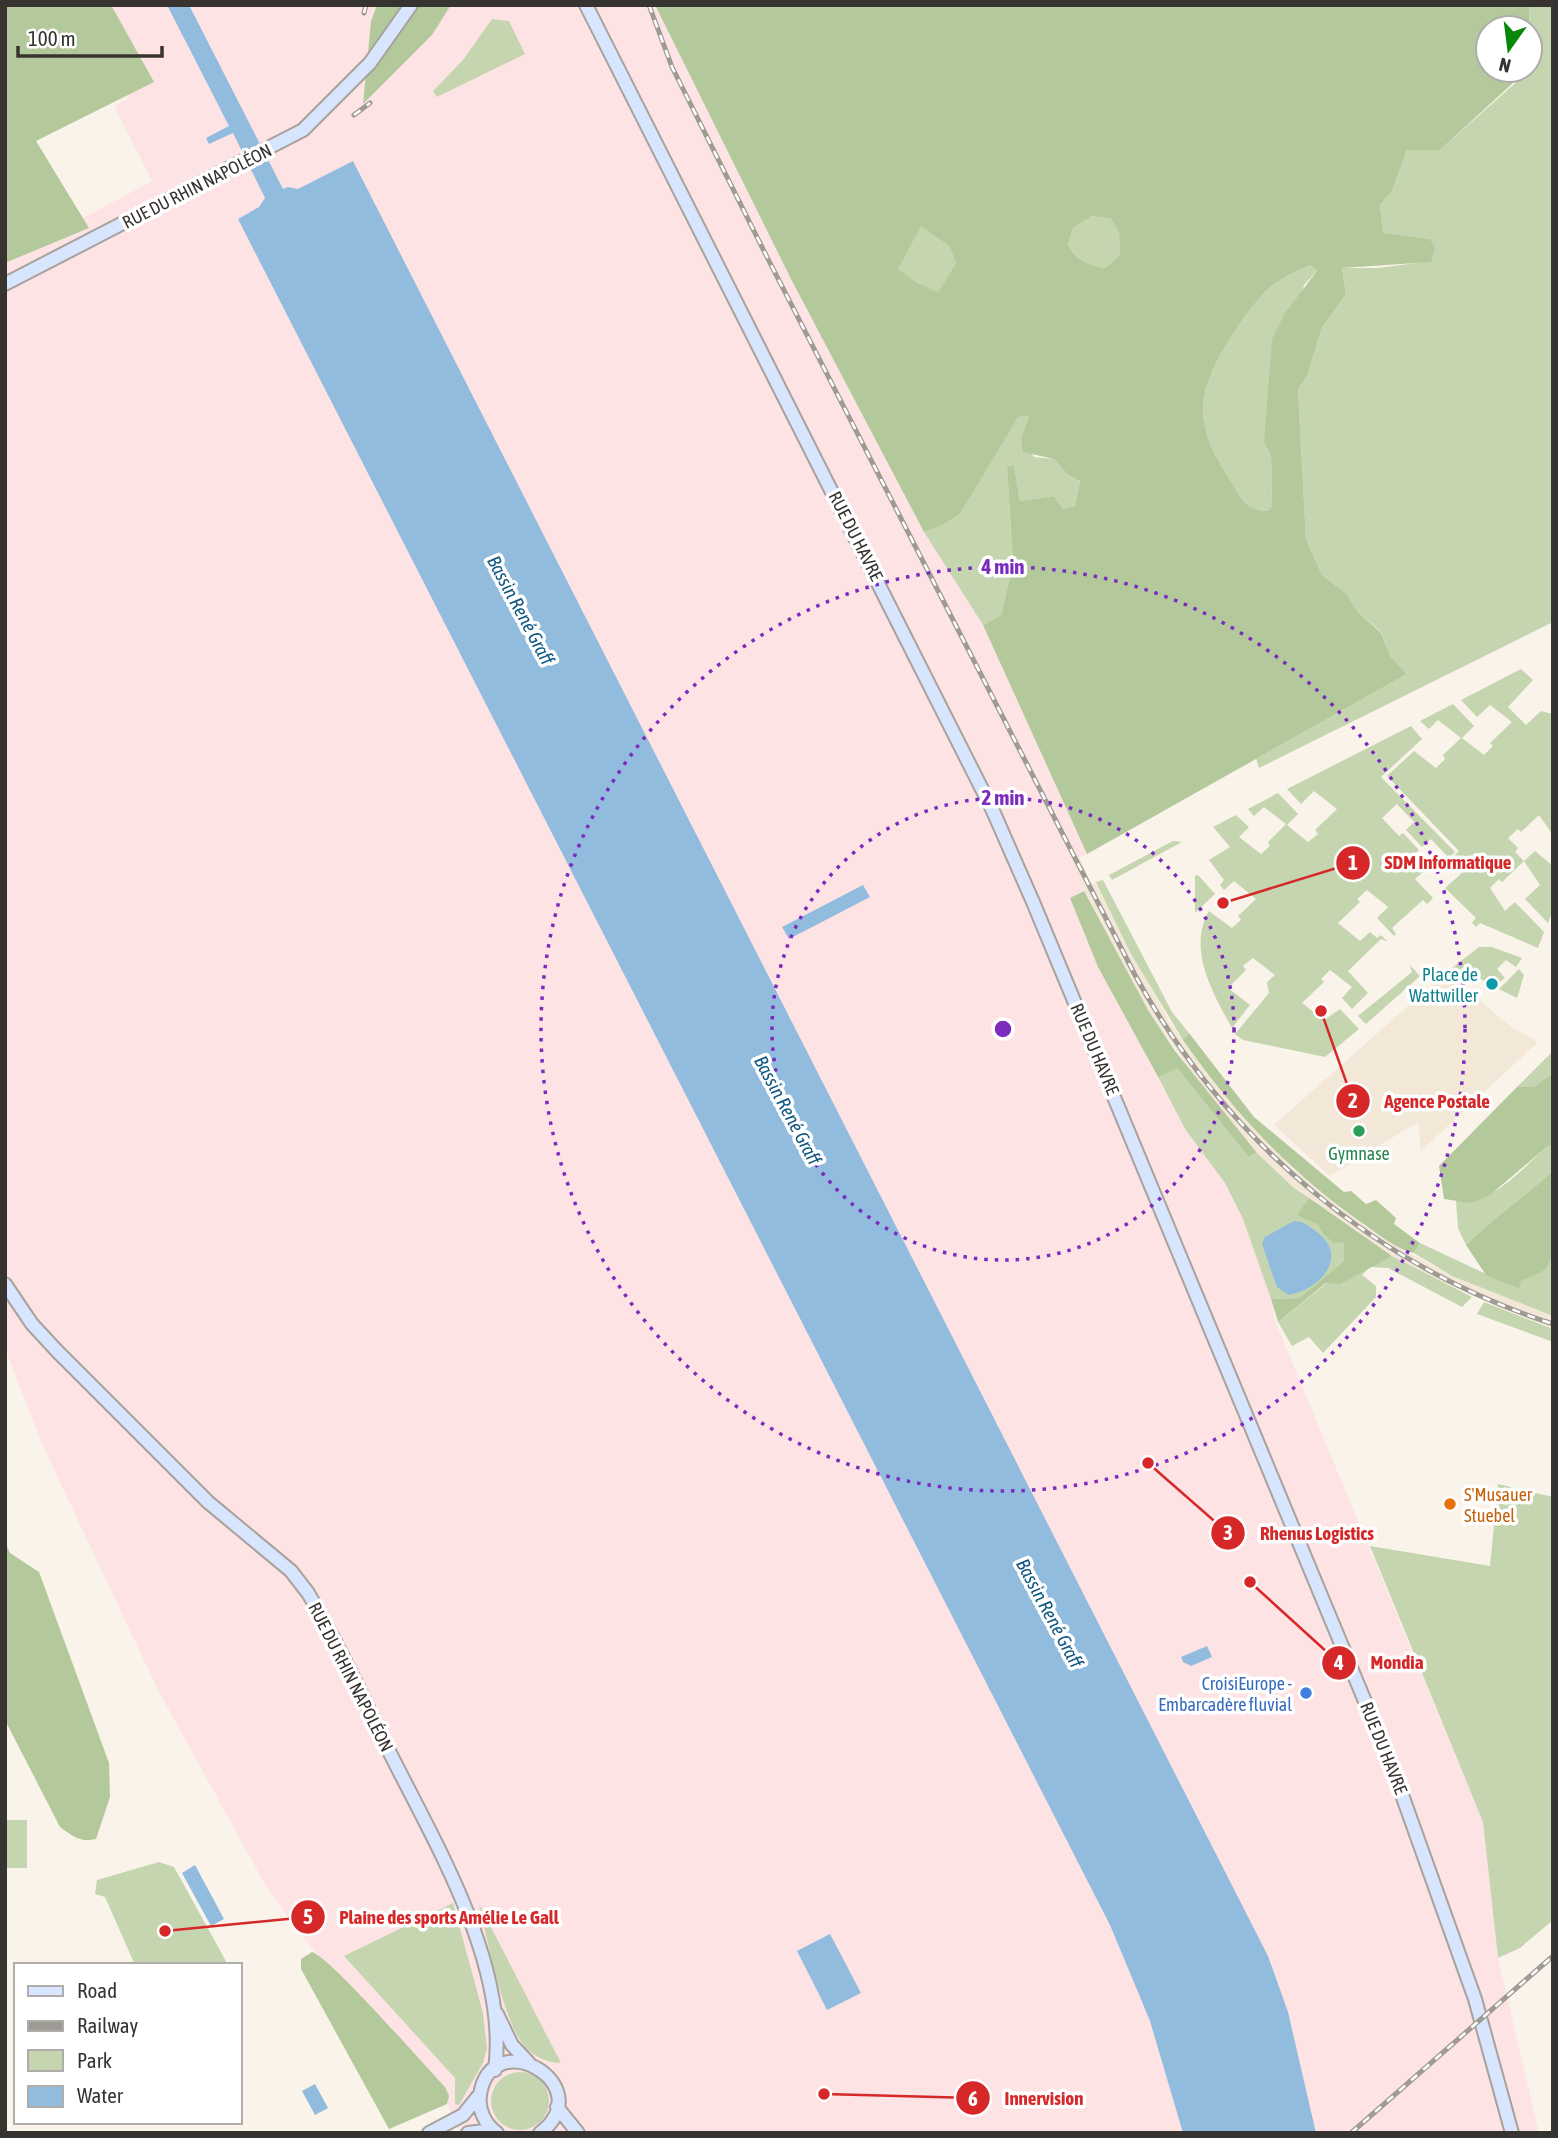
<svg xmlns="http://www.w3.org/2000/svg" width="1558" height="2138" viewBox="0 0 1558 2138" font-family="'Asap Condensed',sans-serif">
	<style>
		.commercial { fill: #fee3e5 }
		.built { fill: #f3e8d8 }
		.green { fill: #c4d5b0 }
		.forest { fill: #b4c99b; fill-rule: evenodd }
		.water { fill: #91bcde }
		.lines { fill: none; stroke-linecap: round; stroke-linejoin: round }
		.secondary-casing { stroke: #a8a29a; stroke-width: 16 }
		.secondary { stroke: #d7e5ff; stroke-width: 12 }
		.rail-casing { stroke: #9f9a93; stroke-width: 5 }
		.rail { stroke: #fff; stroke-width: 2.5; stroke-dasharray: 8; stroke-linecap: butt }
		.ring { fill: none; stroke: #7b2cbf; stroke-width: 3.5; stroke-dasharray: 3.5 7 }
		.culture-dot { fill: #0f9aa8; stroke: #fff; stroke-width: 2.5 }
		.leisure-dot { fill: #2e9e5b; stroke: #fff; stroke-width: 2.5 }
		.food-dot { fill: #e8710a; stroke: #fff; stroke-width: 2.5 }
		.shop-dot { fill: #3f7fe0; stroke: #fff; stroke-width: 2.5 }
		.labels { text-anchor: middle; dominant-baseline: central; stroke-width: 7; stroke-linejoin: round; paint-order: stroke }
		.street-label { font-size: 18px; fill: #363330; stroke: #fff }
		.culture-label { font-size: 18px; fill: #0d838f; stroke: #fff; text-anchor: end }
		.leisure-label { font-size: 18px; fill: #27864d; stroke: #fff }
		.food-label { font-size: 18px; fill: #c56008; stroke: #fff; text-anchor: start }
		.shop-label { font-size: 18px; fill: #366cbe; stroke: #fff; text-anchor: end }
		.water-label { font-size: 19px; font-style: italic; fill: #105782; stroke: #fff }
		.centre { fill: #7b2cbf; stroke: #fff; stroke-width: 3.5 }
		.ring-label { font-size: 21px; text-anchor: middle; font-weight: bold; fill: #7b2cbf; stroke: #fff; stroke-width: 7; stroke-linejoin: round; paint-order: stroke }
		.leader { fill: none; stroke: #d62828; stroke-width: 2.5 }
		.callout-dot { fill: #d62828; stroke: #fff; stroke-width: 2.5 }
		.mark-label { font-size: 21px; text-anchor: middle; font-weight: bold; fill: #fff }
		.callout-label { font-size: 19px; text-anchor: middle; font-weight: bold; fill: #d62828; stroke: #fff; stroke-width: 7; stroke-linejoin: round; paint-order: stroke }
	</style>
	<rect width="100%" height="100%" fill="#faf3ea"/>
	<path class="commercial" d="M80,5h297l-6,16 -8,82 69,-68 19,-30h204l136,274 133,253 59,93 104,229 -15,7 13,28 -15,10 28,68 87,162 40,54 18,36 28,80 4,22 208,501 15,136 41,175h-1079l-18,-42 -135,-149 -40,-54 -109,-198 -117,-248 -36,-94v-1088l147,-79 -38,-75 14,-7z"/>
	<path class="built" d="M1079,857l13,27 4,-2 72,137 39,55 87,96 97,73 61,33 101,40v13l-134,-57 -59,-36 -66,-48 -37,-35 -49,-58 -60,-85 -64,-119 -12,-30z
		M1435,982l23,1 55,45 25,14 -117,109 -3,-29 -88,54 -56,-51z"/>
	<path class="green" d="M1529,5h24v617l-294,146 -3,-9 151,-85 -16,-17 -10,-25 -24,-21 -10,-17 -25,-19 -16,-36 -8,-150 9,-13 15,-48 24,-34 -4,-26h36l53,-7 -1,-22 -47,-5 -3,-29 12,-14 15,-41h33l90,-80z
		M492,19l17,2 16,33 -88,43 -4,-6 30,-31z
		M1092,216l19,3 8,14 1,22 -15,13c-17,-3 -30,-8 -37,-24l5,-16z
		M921,225l28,21 7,17 -18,29 -22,-10 -19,-13z
		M1310,265l7,6 -13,14 -40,158 7,12 1,51 -4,5c-26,-1 -28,-17 -41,-36 -13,-20 -23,-38 -24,-64 -2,-35 38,-93 61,-118 12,-13 30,-20 46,-28z
		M1029,416l-8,22 13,19 20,2 14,16 12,6 -5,25 -12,3 -9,-13 -34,5 -6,-36 -7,1 6,98 -12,51 -18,10 -59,-93 17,-6 19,-12 57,-97z
		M1521,669l12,11 -25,27 18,18 15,-14 12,3v121l-14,-20 -18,17 -3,-3 -10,9 10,10 -3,4 9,9 11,-10 18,15v44l-5,13 -23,-24 15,-14 -16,-24 -22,21 -3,-3 -9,9 15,23 10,-9 29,30 -6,16 -58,-25 -4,4 -4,-4 4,-5 -31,-30 17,-15 -12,-13 9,-9 -72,-75 27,-25 22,17 9,-9 -2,-4 18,-17 -23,-18 -9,9 -9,-8 33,-17 21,22 -12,12 22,17 9,-9 -3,-3 22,-21 -22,-17 -13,12 -16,-17z
		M1411,726l11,13 -41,38 74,75 -6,6 -18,-19 -9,8 -16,-17 8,-8 -17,-18 -15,14 17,18 4,-3 16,17 -3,3 13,14 -14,12 18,19 -6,6 -4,-4 -31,28 4,6 -2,2 -17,-18 11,-11 -21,-17 -10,9 3,3 -22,21 22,18 10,-9 7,6 4,-3 7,7 -7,-3 -33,32 20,22 -16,16 -10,-11 10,-11 -22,-17 -9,9 3,3 -22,21 22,17 16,-11 19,20 -34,28 -82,-17 -8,-6 34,-41 -2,-11 8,-7 -22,-17 -10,8 3,4 -18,18 22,17 -18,23c-19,-34 -45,-79 -23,-117l23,17 9,-8 -3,-4 18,-17 -22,-18 -10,9 -4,-5 4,-5 -15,-20 21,-13 -17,-20 23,-12 13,12 -10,10 22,17 9,-8 -2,-4 18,-18 -22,-17 -10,9 -6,-7 30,-16 20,21 -11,11 21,17 10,-8 -3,-4 22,-21 -23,-18 -13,13 -14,-15z
		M1173,841l9,1 -70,38 -3,-5z
		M1198,875l17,19 -20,19v-37z
		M1103,880l69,132 17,21 -6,7 -52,-86 -35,-72z
		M1479,947h13l30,11 -6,9 -10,-7 -9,9 8,9 -10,8 -28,-14 -8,8 -14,-2 -2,-3z
		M1410,965l10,11 -54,48 -8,-8 54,-44z
		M1519,969l5,6 -7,23 -18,-9z
		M1553,1051v22l-19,14h-17z
		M1176,1067l74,90 7,-4 37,35 15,10 -11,17 20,10 5,9 21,8v19l-45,37 -28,1 -28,-80 -18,-36 -40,-54 -27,-52z
		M1549,1145l4,4v22c-29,26 -60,47 -87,74l-8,-17 -2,-28c36,7 67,-33 93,-55z
		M1420,1243l98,46 3,-8 32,-27v62l-101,-40 -38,-23z
		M1392,1256l80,41 -10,10 -74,-39 -18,-1 -8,8 14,11v11l-53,56 -14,-16 -17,9 -14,-24 49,-39z
		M1484,1302l69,27v13l-76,-28z
		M1498,1484l55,13v423l-33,28 -22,10 -15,-136 -113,-276 120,20z
		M5,1820h22v48h-22z
		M159,1862l15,5 54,98h-93l-30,-68 -10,-3 2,-14z
		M453,1903l30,110 4,36 -4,14 -24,42 -4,-1v-26l-111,-122z
		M479,1904l82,159c-13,0 -26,-6 -35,-15 -21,-20 -40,-113 -47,-144z
		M491 2101a29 29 0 1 1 58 0a29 29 0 1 1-58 0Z"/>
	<path class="forest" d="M5,5h106l43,77 -118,59 53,87 -84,35z
		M377,5h74l-19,30 -69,69 8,-83z
		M655,5h874v23h-41v42h39l-87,80h-33l-15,41 -12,14 3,28 47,6 5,9 -4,14 -89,6 4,26 -24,34 -15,48 -9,13 8,150 16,36 25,19 10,17 24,22 10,24 16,17 -320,180 -104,-229 18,-10 12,-51 -6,-98 7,-1 6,36 34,-5 9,13 12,-3 5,-25 -12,-6 -14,-16 -31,-7 -2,-14 8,-22 -11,1 -58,97 -19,12 -17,6 -133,-253zM1092,216l19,3 8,14 1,22 -15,13c-17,-3 -30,-8 -37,-24l5,-16zM921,226l28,20 7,17 -18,29 -22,-10 -18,-13zM1310,265l7,6 -32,42 -13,26 -8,104 7,12 1,51 -4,5c-26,-1 -28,-17 -41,-36 -13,-20 -23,-39 -24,-64 -2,-35 38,-93 61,-118 12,-13 30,-20 46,-28z
		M1084,891l64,119 27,41 82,102 -8,4 -72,-89 -19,9 -60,-110 -28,-69z
		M1189,1033l65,84 90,75 7,-1 15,13 10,-4 20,18 -2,6 26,19 -6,10c-17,-4 -32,-16 -46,-26 -74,-50 -135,-115 -185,-187z
		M1553,1073v76l-4,-4 -59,50 -19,8 -27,-4 -5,-33 78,-79h17z
		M1553,1171v83l-8,16 -24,11 -2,8 -33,-14 -20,-30c27,-27 58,-48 87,-74z
		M1309,1198l83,58 -52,28 -14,-1 -48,39 -7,-23 28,-1 45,-37v-19l-10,1 -11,-9 -5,-9 -21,-10z
		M5,1542l5,11 29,19 70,191 1,34 -14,42c-15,4 -24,-3 -36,-12l-55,-107z
		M312,1952c17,4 114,115 133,135l4,9 -2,8 -58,25 -88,-160v-10z"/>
	<path class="water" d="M167,5h22l94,184 5,-2 10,2 55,-28 915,1795 20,56 28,121h-133l-33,-112 -40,-96 -872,-1706 21,-12 6,-9 -32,-65 -24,11 -3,-6 23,-12z
		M863,885l7,12 -81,42 -7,-12z
		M1294,1221c8,0 14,4 20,9 37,24 8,59 -25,65l-12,-8 -15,-43 3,-7z
		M1207,1646l5,11 -21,9 -8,-4 -2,-5z
		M195,1865l29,54 -13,7 -29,-53z
		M830,1934l31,59 -34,17 -30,-59z
		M315,2084l13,24 -13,7 -13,-24z"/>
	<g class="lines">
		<g class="secondary-casing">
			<path id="secondary" d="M586,5l407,806 40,91 358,862 84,235 37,134
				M5,284l298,-154 67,-67 41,-58
				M5,1284l27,40 25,27 151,151 83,69 17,22c31,52 56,107 83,162 45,90 118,211 104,315
				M497,2014l15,31 17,18
				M557,2107l21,26
				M429,2133l34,-18 17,-21
				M468,2133l25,-3
				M497,2133c-12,-9 -19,-23 -17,-38 11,-73 122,-10 60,38"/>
		</g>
		<use href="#secondary" class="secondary"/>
		<g class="rail-casing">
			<path id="rail" d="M649,5l23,62 95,190 368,718c91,166 238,290 418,349
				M364,13l2,-8
				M354,115l16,-12
				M1351,2133l202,-177"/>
		</g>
		<use href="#rail" class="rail"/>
	</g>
	<g class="ring">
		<circle cx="1003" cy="1029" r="231"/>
		<circle cx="1003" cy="1029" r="462"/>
	</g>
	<circle class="culture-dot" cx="1492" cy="984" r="7"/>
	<circle class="leisure-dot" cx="1359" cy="1131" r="7"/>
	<circle class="food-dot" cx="1450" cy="1504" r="7"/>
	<circle class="shop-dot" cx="1306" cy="1693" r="7"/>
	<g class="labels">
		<g class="street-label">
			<text transform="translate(197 186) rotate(-27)">RUE DU RHIN NAPOLÉON</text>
			<text transform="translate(856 536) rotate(63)">RUE DU HAVRE</text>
			<text transform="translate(1095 1049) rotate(67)">RUE DU HAVRE</text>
			<text transform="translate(351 1677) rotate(63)">RUE DU RHIN NAPOLÉON</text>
			<text transform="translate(1384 1748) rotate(68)">RUE DU HAVRE</text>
		</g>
		<g class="culture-label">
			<text x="1478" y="974">Place de<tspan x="1478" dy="21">Wattwiller</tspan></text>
		</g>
		<g class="leisure-label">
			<text x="1359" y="1153">Gymnase</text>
		</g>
		<g class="food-label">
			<text x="1464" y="1494">S'Musauer<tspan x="1464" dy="21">Stuebel</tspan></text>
		</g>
		<g class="shop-label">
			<text x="1292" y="1683">CroisiEurope -<tspan x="1292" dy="21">Embarcadère fluvial</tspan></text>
		</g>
		<g class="water-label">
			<text transform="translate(521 610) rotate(62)">Bassin René Graff</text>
			<text transform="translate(788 1110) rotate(62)">Bassin René Graff</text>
			<text transform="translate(1050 1613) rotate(62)">Bassin René Graff</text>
		</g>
	</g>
	<circle cx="1003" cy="1029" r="10" class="centre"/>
	<g class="ring-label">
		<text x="1003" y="574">4 min</text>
		<text x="1003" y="805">2 min</text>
	</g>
	<path class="leader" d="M1223 903L1353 863M1321 1011L1353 1101M1148 1463L1228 1533M1250 1582L1339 1663M165 1931L308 1917M824 2094L973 2098"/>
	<g class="callout-dot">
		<circle cx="1223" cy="903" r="7"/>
		<circle cx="1321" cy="1011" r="7"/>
		<circle cx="1148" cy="1463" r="7"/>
		<circle cx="1250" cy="1582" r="7"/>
		<circle cx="165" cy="1931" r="7"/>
		<circle cx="824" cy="2094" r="7"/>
		<circle cx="1353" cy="863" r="18"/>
		<circle cx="1353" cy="1101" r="18"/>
		<circle cx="1228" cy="1533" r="18"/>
		<circle cx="1339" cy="1663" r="18"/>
		<circle cx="308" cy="1917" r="18"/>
		<circle cx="973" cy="2098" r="18"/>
	</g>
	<g class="mark-label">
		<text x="1353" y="870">1</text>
		<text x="1353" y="1108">2</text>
		<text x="1228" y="1540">3</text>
		<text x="1339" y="1670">4</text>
		<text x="308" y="1924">5</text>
		<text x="973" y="2106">6</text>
	</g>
	<g class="callout-label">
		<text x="1448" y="869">SDM Informatique</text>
		<text x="1437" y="1108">Agence Postale</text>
		<text x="1317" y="1540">Rhenus Logistics</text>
		<text x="1397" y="1669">Mondia</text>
		<text x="449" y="1924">Plaine des sports Amélie Le Gall</text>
		<text x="1044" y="2105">Innervision</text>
	</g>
	<rect width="1558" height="2138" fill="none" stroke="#363330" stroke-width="14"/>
	<rect x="14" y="1963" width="228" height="161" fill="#ffffff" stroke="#afadac" stroke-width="2"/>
	<rect x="28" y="1986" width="35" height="10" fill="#d7e5ff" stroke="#afadac" stroke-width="2"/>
	<text x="77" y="1998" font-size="21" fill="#363330">Road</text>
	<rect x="28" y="2021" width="35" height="10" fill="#9f9a93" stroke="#afadac" stroke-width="2"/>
	<text x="77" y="2033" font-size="21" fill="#363330">Railway</text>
	<rect x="28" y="2050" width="35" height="21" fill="#c4d5b0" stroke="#afadac" stroke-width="2"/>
	<text x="77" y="2068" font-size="21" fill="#363330">Park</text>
	<rect x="28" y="2086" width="35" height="21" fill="#91bcde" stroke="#afadac" stroke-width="2"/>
	<text x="77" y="2103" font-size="21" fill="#363330">Water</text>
	<g transform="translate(1509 49) rotate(194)"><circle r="33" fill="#ffffff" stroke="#afadac" stroke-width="2"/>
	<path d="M0-5L12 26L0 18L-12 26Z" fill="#098709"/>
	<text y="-10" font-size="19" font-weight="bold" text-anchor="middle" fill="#363330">N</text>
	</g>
	<path d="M18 46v10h144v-10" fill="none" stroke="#363330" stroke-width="3.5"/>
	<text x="28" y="46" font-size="21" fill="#363330" stroke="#ffffff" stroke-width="5" paint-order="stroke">100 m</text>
</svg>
